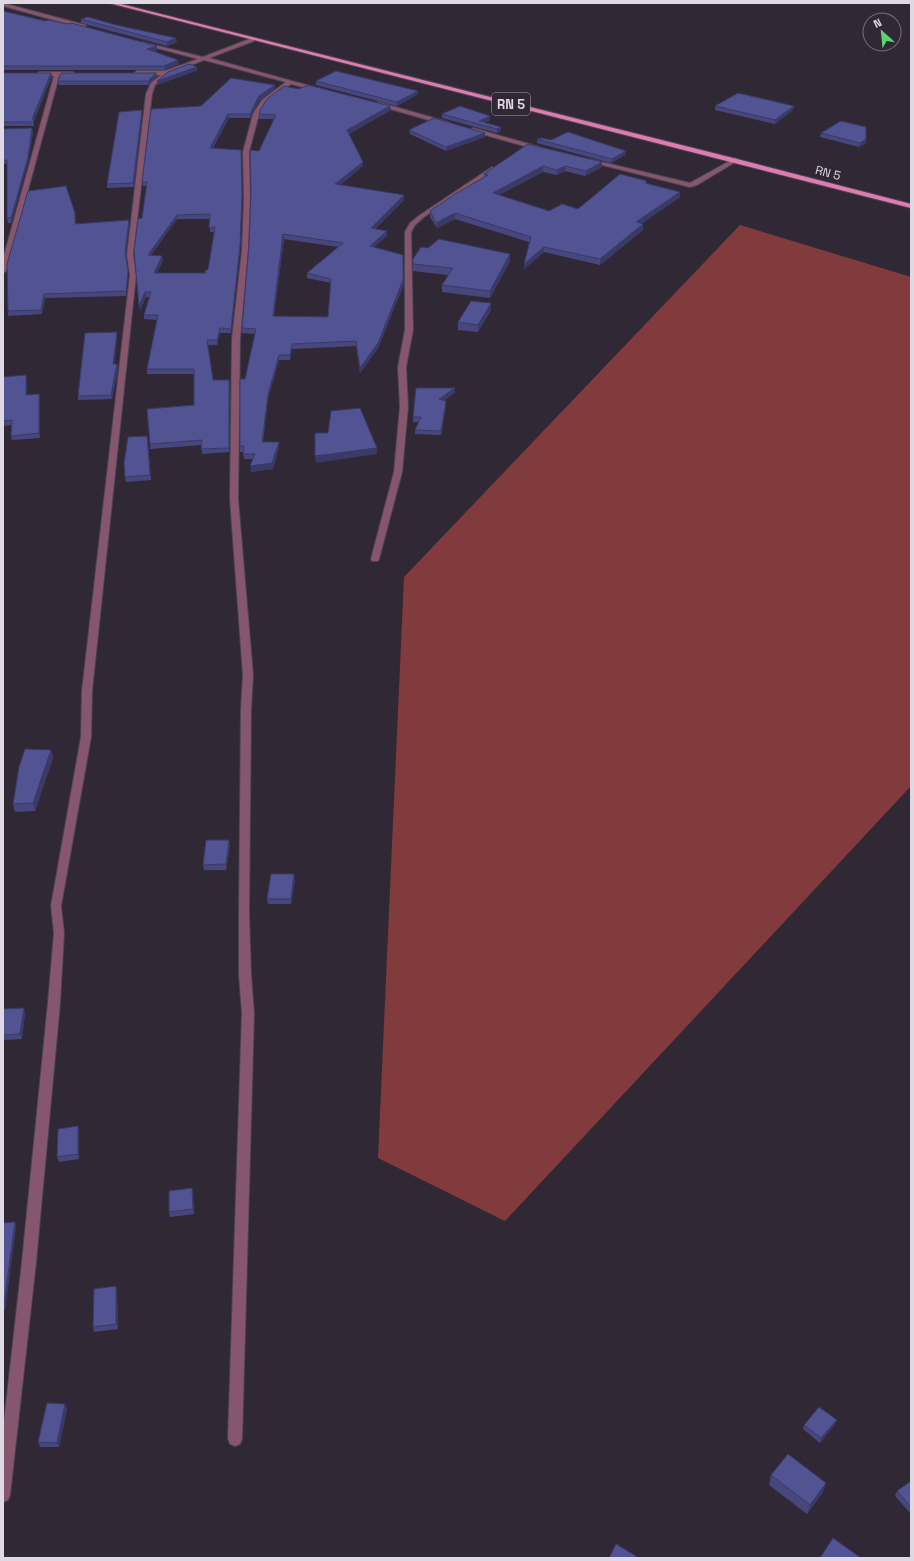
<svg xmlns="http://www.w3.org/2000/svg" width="914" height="1561" viewBox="0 0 914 1561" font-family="'Space Grotesk',sans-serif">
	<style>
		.green { fill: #823b3c }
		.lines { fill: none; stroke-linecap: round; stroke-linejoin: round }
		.street-casing { stroke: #4d4452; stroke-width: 2 }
		.primary-casing { stroke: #4d4452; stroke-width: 2 }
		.street { fill: #86566e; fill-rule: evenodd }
		.primary { fill: #de7cb0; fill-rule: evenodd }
		.wall { fill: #47477e; fill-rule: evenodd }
		.shaded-wall { fill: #393a66 }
		.building { fill: #525392; stroke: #393a66; fill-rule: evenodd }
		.labels { text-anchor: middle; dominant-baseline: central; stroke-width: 4; stroke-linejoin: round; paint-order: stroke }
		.far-street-label { font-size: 12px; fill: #dfd9e3; stroke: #312836 }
		.shield { fill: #312836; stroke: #aba4af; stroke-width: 1 }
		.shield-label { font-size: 13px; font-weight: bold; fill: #dfd9e3 }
	</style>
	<rect width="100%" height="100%" fill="#312836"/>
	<path class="green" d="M740,225l171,52v509l-406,435 -127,-63 26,-581z"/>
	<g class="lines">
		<g class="street-casing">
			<path id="street" d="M3,3l82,22 1,1 -3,2 -80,-22z
				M252,38l2,1v2l-45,17 112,31 -3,2 -27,-7 -25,18 -7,12 -10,38 1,47 -2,51 -8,89 -2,160 15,176 -2,34 -2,204 2,62 3,38 -12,426 -2,5 -5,2 -5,-2 -2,-5 14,-426 -3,-38v-62l2,-204 2,-34 -13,-176 2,-160 10,-89 2,-51 -1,-47 10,-38 9,-14 24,-18 -82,-22 -36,14 -13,11 -3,9 -19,161 3,20 -44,416 -1,46 -30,169 3,27 -4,70 -24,259 -26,233 -2,5 -5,2v-71l19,-169 26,-259 6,-70 -3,-27 30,-169 1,-46 48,-416 -3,-20 19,-161 5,-11 10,-8h-24l-3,-2 3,-2h28l33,-12 -56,-15v-2l61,15z
				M39,72h34l3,2 -3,2h-14l-53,195 -3,2v-14l51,-183 -17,-1 -1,-1z
				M378,102l70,20 1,1 -3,2 -70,-20 -1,-1z
				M473,128l67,19 1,1 -3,2 -67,-19v-2z
				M735,158l2,1v2l-40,24 -7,2 -104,-26 3,-2 101,24z
				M492,167l5,1 -73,49 -9,8 -4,7 2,98 -7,37 2,40 -6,65 -23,87 -1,2h-6l-1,-2 23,-87 6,-65 -2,-40 7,-37v-98l5,-9 10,-8z"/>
		</g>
		<g class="primary-casing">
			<path id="primary" d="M109,3h8l620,156 174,45v4z"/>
		</g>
		<use href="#street" class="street"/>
		<use href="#primary" class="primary"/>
	</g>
	<path class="wall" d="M3,11l154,39 -4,1 25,9 1,4 -14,6h-162z
		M81,19l35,6 61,17 -10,4 -86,-23z
		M3,73h48l1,3 -18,45v5h-31z
		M156,73l1,3 -9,9h-89l-1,-4z
		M316,81l102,10v3l-21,12 -81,-21z
		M275,89l-15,11 -10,18h-21l-16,30 29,51 -2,51 -9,83h-11l-3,12h-9l5,35h16v72l-27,2 -1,-9 -51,4v-5l44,-39v-31h-47v-5l10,-49 -13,-1v-4l5,-18h-3l-6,14 2,-93 5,-32h-4l-1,-4 59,-76zM177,219h33v13h4l-6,38 -3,3h-48l6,-13 -12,-5z
		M390,106l1,4 -42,24 14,32 -23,19 64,10v5l-29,29 12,7 -13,11 30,37 -26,64 -18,25 -4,-27 -64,3 -2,11h-11l-11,39 -5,43 16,5 -6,22 -22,3 2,-13h-9l-1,-7h-3v-6l5,-67 10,-45 -13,-1v-5l7,-83 2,-51 8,-43 15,-32h-15v-5zM284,239l54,8 -31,26v5l24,5 -3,34 -54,-1z
		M715,106h79l-1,4 -18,14 -60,-14z
		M142,110v4l-8,73 -27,1v-4z
		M442,114l48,2v4l-6,3 17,8 -4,2 -55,-15z
		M3,129l30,4 -5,28 -17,62h-3l-1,-5v-54h-4z
		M409,130l76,7 -39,14 -36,-17z
		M821,133l45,10 -7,4 -39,-10z
		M537,139l14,1 74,15 -14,8 -74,-20z
		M528,144l74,23 -17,9 -20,-5 -8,4 -14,-3 -44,23 50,16 29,-2 69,-28v2l33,14 -39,27h2v6l-43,35 -56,-13 -20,17 5,-27 -74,-23 -18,9 -7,-11v-6l54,-34v-3z
		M75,213l1,11 53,-4v4l-3,31 2,20 -2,21 -81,2 -3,16 -34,2v-5z
		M510,254v7l-20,37 -48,-6v-7l6,-10 -35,-4v-12z
		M491,303v7l-13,22 -20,-2v-8z
		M117,337l-3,27h3l1,5 -6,30 -34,1v-4z
		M3,377l24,3v15l13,3v40l-28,2 -1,-4 1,-11 -9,1z
		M455,393l-11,7 2,6 -5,29 -26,-1v-4l4,-8h-6v-5z
		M148,440l3,40 -25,2 -1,-5z
		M51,750l2,8 -18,53 -20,1 -2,-8z
		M230,845l-4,25h-22l-1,-5z
		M294,874l1,6 -4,24h-23l-1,-5z
		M3,1009l22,4 -3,26 -19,1z
		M78,1126l1,5v28l-20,3 -2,-5z
		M192,1188l1,5 1,21 -24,3 -1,-5z
		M15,1222l1,5 -11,82h-2v-86z
		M117,1291l1,38 -24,3 -1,-5z
		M65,1404l2,5 -8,38h-19l-2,-5z
		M835,1424l-15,19 -17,-14 1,-4z
		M771,1475l55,8 -3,9 -16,22 -38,-29z
		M911,1481v33l-16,-18 2,-5z"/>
	<path class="shaded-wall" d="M176,38l1,4 -10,4v-4z
		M157,46v4l-9,3 -1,-4z
		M178,60l1,4 -14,6 -1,-4z
		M197,67v4l-40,14v-4z
		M51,73l1,3 -18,45v5l-2,-7z
		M156,73l1,3 -9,9v-4z
		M275,85v4l-15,11 -10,18v-4l9,-18z
		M418,91v3l-21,12v-4z
		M390,106l1,4 -44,25v-5z
		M794,106l-1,4 -18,14v-4z
		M142,110v4l-8,73 -1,-4z
		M228,114l1,4 -19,34v-4z
		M490,116v4l-10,4 -1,-3z
		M501,127v4l-4,2v-4z
		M32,128l1,5 -5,28 -17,62v-5z
		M485,133v4l-39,14v-4z
		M866,139v4l-7,4 1,-4z
		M626,151l-1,4 -14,8 1,-4z
		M242,154v45l-2,51 -9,83v-4z
		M363,162v4l-27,23 -1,-5z
		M602,162v5l-17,9 1,-5z
		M543,166v6l-50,26v-5z
		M565,166v5l-8,4v-5z
		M680,192v5l-44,30v-5z
		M404,195v5l-33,33v-5z
		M455,213v6l-18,9 -1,-5z
		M177,215v4l-29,41v-5z
		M129,220v4l-3,31 -1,-4z
		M643,224v6l-43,35v-6z
		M387,231v5l-17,15v-5z
		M283,234l1,5 -11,81v-4z
		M544,247v5l-20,17v-5z
		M510,254v7l-20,37v-7z
		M403,255l1,29 -26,64 -18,25v-5z
		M162,256l1,4 -8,18 -1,-5z
		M145,292l1,5 -6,14 -1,-5z
		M44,294l1,4 -3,16 -1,-4z
		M491,303v7l-13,22v-7z
		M220,328v5l-3,12v-5z
		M117,332v5l-3,32 -1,-5z
		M292,344v5l-2,11v-5z
		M279,355v5l-11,39 -6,48v-5l6,-48z
		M117,364l1,5 -6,30 -1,-4z
		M26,375l1,5v19l-1,-4z
		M229,380l1,4 -1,68z
		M455,388v5l-16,11v-5z
		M39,394l1,4v40l-1,-5z
		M446,401v5l-5,29v-4z
		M279,442v5l-6,22 -22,3 -1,-6z
		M377,448v6l-61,9 -1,-7z
		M51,750l2,8 -18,53 -2,-8z
		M229,840l1,5 -4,25v-6z
		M294,874l1,6 -4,24v-5z
		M24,1008l1,5 -3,26 -2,-5z
		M78,1126l1,5v28l-1,-5z
		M192,1188l1,5 1,21 -1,-5z
		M15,1222l1,5 -11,82 -1,-5z
		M116,1286l1,5 1,38 -2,-5z
		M65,1404l2,5 -8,38 -2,-4z
		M837,1420l-2,4 -15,19 1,-5z
		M826,1483l-3,9 -16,22 3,-9z"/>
	<path class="building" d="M3,11l42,10 3,-1 19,4 4,-1 86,23 -10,3 31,11 -14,6h-161z
		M88,17l28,8 60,13 -9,4 -86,-23z
		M189,64l8,3 -40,14 11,-9z
		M336,71l82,20 -21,11 -81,-21z
		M3,73h48l-19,46h2l-1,3h-30z
		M61,73h95l-8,8h-90z
		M231,78l44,7 -16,11 -9,18h-22l-18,34 31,2 1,45 -2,50 -9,84 -11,-1 -3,12h-10l6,40h16v68l-28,1 1,-9 -52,4 -3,-35 47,-4v-36h-47l11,-54h-14l7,-23h-6l-6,14 -5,-55 4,-32 4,-1 5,-36h-5l9,-73 50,-3zM210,214l-1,14 6,-1 -7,43h-3l1,3h-52l8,-17 -14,-1 29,-40z
		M308,85l82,21 -43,24 16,32 -28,22 69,11 -33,33 16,3 -17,15 33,9v25l-25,63 -18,25 -4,-27 -64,3 -2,11h-11l-11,39 -6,48h17l-7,21 -22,3 5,-12h-12l1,-8h-4v-67h5l11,-50 -14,-1 7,-83 2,-51 -1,-44 9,1 17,-36 -17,-1 1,-4 7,-11 17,-13 15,3zM283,234l60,9 -36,30 24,6 -3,38 -55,-1z
		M738,93l56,13 -19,14 -60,-14z
		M460,106l30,10 -11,5 22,6 -4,2 -55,-15z
		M142,110l-9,73 -26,1 12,-72z
		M434,118l51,15 -39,14 -37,-17z
		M841,121l25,6v12l-6,4 -39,-10z
		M32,128l-4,29 -17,61h-4v-58h-4v-31z
		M568,132l58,19 -14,8 -75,-20 5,-1 9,2z
		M528,144l74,18 -16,9 -21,-5 -8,4 -14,-4 -50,27 56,18 13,-7 16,5 42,-35 27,7 -2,2 35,9 -44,30 7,2 -43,35 -56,-12 -20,17 7,-27 -76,-24 -19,10 -6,-12 25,-17 33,-19 -4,-1z
		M66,186l9,27v11l54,-4 -4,31 3,20 -2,20 -82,3 -3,16 -33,1 -1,-47 21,-73z
		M439,239l71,15 -20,37 -48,-6 11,-17 -40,-4v-5l8,-12 7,1z
		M471,301l20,2 -13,22 -20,-3z
		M117,332l-4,32h4l-6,31 -33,1 7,-63z
		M26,375v20l13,-1v39l-28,3 1,-16 -9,1v-44z
		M416,388h39l-16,11 7,2 -5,30 -26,-1 6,-13h-8z
		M360,408l17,40 -62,8v-23h13l3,-22z
		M147,436l3,39 -25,2 -1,-14 4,-26z
		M25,749l26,1 -18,53 -20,1 6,-37z
		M206,840h23l-3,24 -23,1z
		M271,874h23l-3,25h-24z
		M24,1008l-4,26 -17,1v-26z
		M78,1126v28l-21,3 1,-28z
		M192,1188l1,21 -24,3v-21z
		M15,1222l-11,82h-1v-81z
		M116,1286v38l-23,3 1,-38z
		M47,1403l18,1 -8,39 -19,-1z
		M819,1407l18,13 -16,18 -17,-13z
		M788,1454l38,29 -16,22 -39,-30z
		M911,1481v26l-14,-16z
		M833,1538l28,20h-41z
		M616,1544l20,12 -1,2h-26z"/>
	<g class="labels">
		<g class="far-street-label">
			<text transform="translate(828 173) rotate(15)">RN 5</text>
		</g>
		<rect class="shield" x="492" y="93" width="38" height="22" rx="3"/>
		<g class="shield-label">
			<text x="511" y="104">RN 5</text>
		</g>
	</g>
	<rect width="914" height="1561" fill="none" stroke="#dfd9e3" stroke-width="8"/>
	<g transform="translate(882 32) rotate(333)"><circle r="19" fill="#312836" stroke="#776f7b"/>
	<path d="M0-3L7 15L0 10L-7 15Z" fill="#57d570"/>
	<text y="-6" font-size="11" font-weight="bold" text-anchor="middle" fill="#dfd9e3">N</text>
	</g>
</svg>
